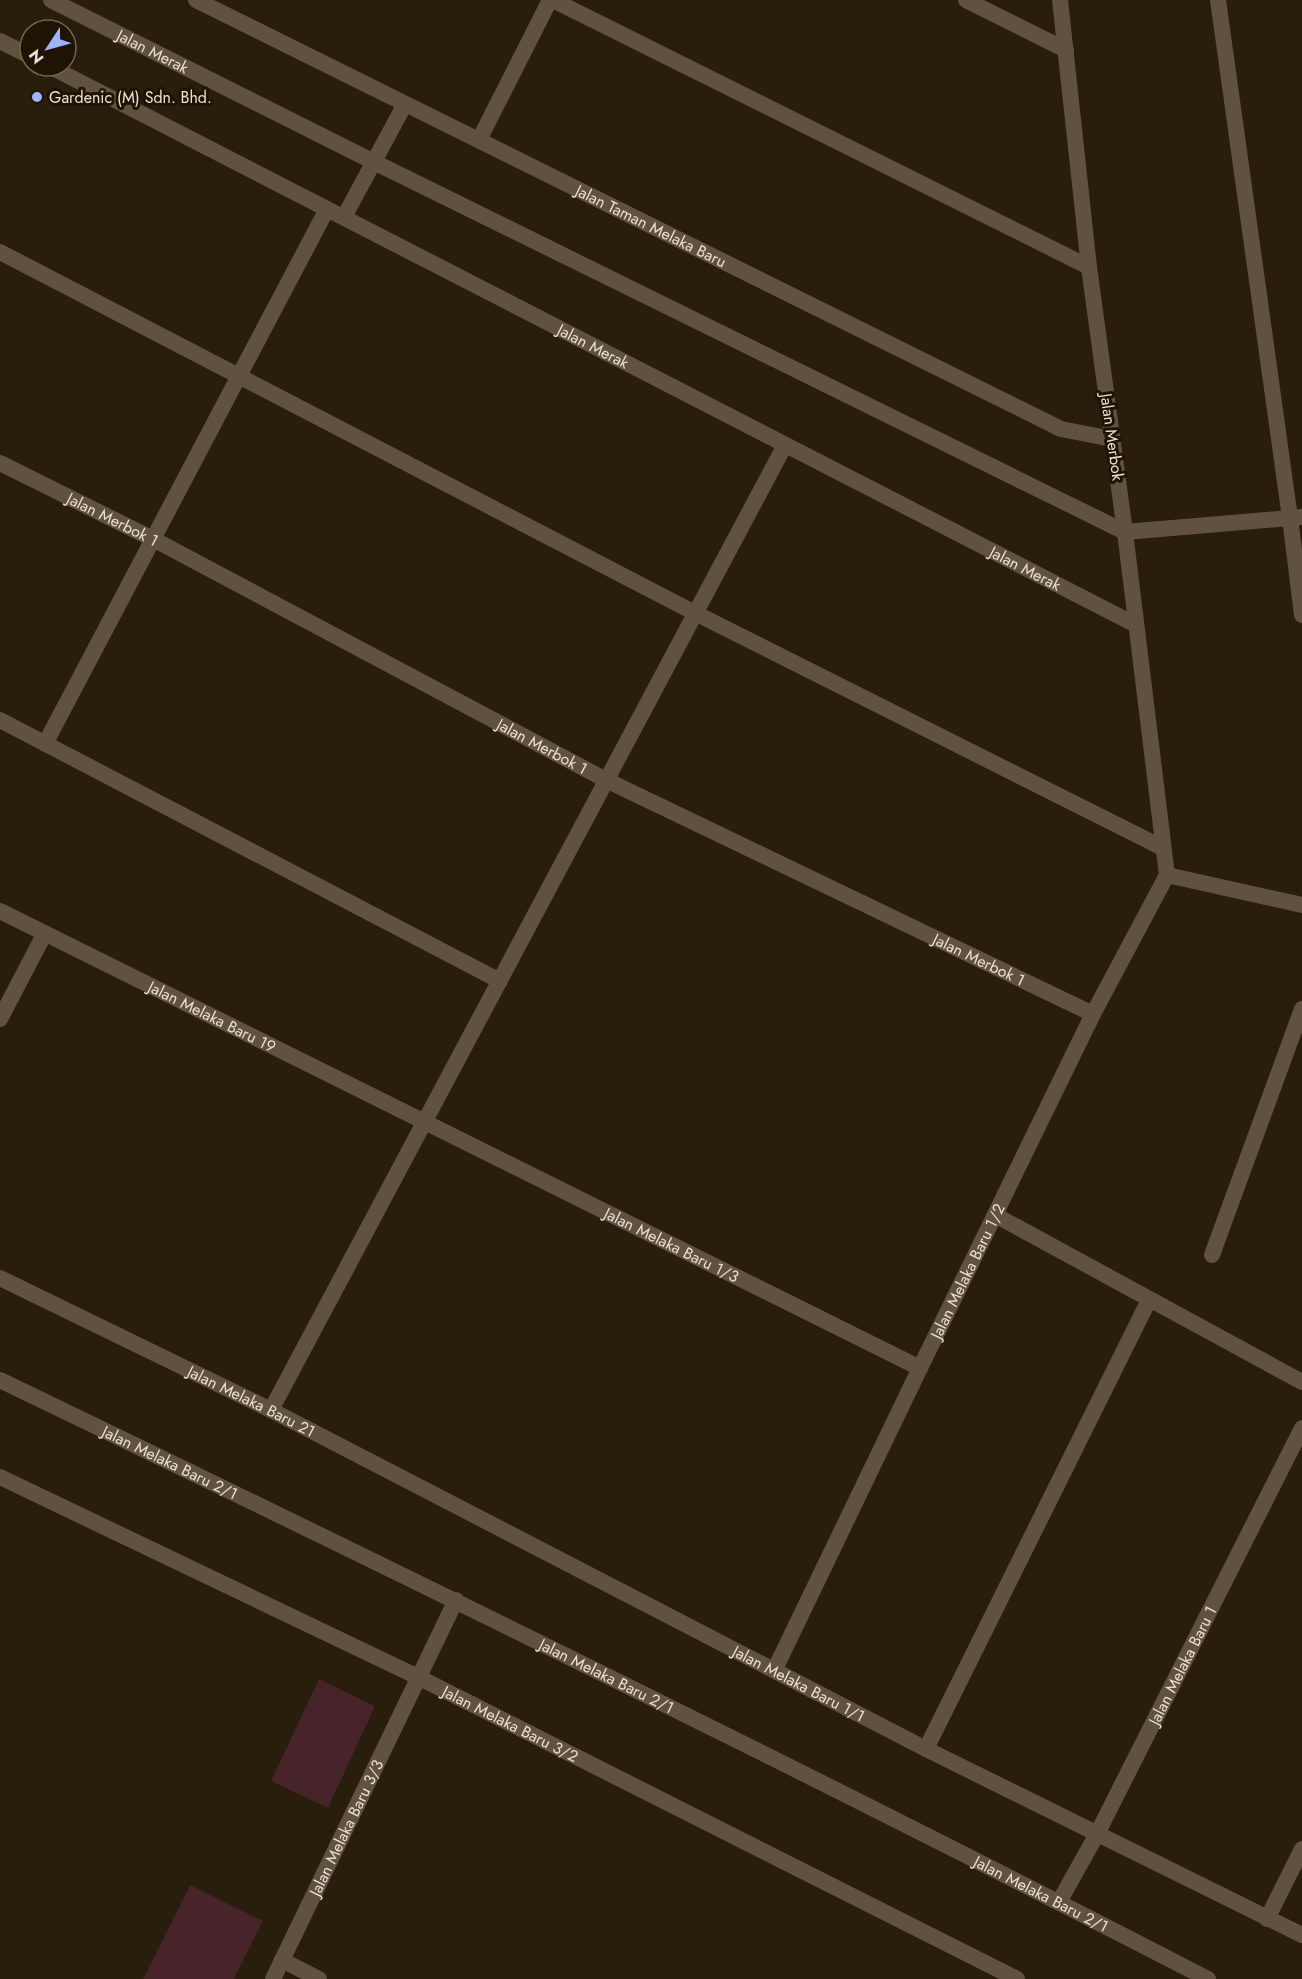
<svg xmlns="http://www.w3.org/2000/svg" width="1302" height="1979" viewBox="0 0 1302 1979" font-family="Jost,sans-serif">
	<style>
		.green { fill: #47232a }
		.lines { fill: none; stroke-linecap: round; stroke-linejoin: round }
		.service { stroke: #60523f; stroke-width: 16 }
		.minor { stroke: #60523f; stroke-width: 16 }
		.poi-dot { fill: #9fb3fd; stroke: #1f1304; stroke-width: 2 }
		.labels { text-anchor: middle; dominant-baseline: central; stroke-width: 6; stroke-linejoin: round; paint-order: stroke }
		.street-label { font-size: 16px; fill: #e9e0d6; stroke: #1f1304 }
		.poi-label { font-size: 16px; fill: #e9e0d6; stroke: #1f1304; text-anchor: start }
	</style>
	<rect width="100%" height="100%" fill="#291d0c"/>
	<path class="green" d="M319,1679l56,27 -47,102 -57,-27z
		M190,1885l73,36 -29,58h-91z"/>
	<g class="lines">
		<path class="service" d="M553,0l536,267
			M1218,0l72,518 12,97
			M479,140l71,-140
			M0,252l695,361 468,235
			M0,720l500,261
			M45,744l282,-535
			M1167,875l135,30
			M0,1019l45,-86
			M995,1215l307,167
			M1212,1255l90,-246
			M271,1410l514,-965
			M926,1749l223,-449
			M1267,1919l35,-70"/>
		<g class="minor">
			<path id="s1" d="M51,0l323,162 751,370 177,-15"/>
			<path id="s2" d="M196,0l865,429 51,10"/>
			<path d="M966,0l100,50"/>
			<path d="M0,41l30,15"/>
			<path id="s3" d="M49,66l1087,559"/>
			<path d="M344,217l61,-113"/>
			<path id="s4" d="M0,463l153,76 453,241 487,234"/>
			<path id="s5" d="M0,911l920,457"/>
			<path id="s6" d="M0,1278l271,132 655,339 376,186"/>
			<path id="s7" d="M0,1380c405,195 809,393 1208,599"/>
			<path id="s8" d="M0,1477l418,200 599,302"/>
			<path id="s9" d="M775,1669l145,-301 173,-354 74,-139 -42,-343 -36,-265 -29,-267"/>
			<path id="s10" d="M1059,1902l38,-68 205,-406"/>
			<path d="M282,1960l37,19"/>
			<path id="s11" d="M273,1979l183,-379"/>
		</g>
	</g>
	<circle class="poi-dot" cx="37" cy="97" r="6"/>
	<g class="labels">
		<g class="street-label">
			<text stroke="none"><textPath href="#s1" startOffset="114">Jalan Merak</textPath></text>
			<text stroke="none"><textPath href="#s2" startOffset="508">Jalan Taman Melaka Baru</textPath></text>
			<text stroke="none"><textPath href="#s3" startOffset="612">Jalan Merak</textPath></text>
			<text transform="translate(1112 437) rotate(82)">Jalan Merbok</text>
			<text stroke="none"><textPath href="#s4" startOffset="126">Jalan Merbok 1</textPath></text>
			<text stroke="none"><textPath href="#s3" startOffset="1098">Jalan Merak</textPath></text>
			<text stroke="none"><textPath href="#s4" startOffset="612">Jalan Merbok 1</textPath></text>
			<text stroke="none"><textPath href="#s4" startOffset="1098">Jalan Merbok 1</textPath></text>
			<text stroke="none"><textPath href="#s5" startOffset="237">Jalan Melaka Baru 19</textPath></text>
			<text stroke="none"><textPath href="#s5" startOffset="750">Jalan Melaka Baru 1/3</textPath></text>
			<text stroke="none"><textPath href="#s9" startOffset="442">Jalan Melaka Baru 1/2</textPath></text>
			<text stroke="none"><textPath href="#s6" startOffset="280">Jalan Melaka Baru 21</textPath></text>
			<text stroke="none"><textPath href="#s7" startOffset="189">Jalan Melaka Baru 2/1</textPath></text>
			<text stroke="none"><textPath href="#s10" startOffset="267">Jalan Melaka Baru 1</textPath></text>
			<text stroke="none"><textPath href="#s7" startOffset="675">Jalan Melaka Baru 2/1</textPath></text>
			<text stroke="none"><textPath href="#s6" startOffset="896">Jalan Melaka Baru 1/1</textPath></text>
			<text stroke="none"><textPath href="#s8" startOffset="567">Jalan Melaka Baru 3/2</textPath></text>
			<text stroke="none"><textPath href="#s11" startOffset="168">Jalan Melaka Baru 3/3</textPath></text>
			<text stroke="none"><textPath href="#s7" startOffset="1161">Jalan Melaka Baru 2/1</textPath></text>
		</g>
		<g class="poi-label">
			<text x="49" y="97">Gardenic (M) Sdn. Bhd.</text>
		</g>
	</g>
	<g transform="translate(48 48) rotate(234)"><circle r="28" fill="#1f1304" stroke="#706558" stroke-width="1.5"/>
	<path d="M0-4.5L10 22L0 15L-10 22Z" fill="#9fb3fd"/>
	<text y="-9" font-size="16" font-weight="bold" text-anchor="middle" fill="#e9e0d6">N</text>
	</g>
</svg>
